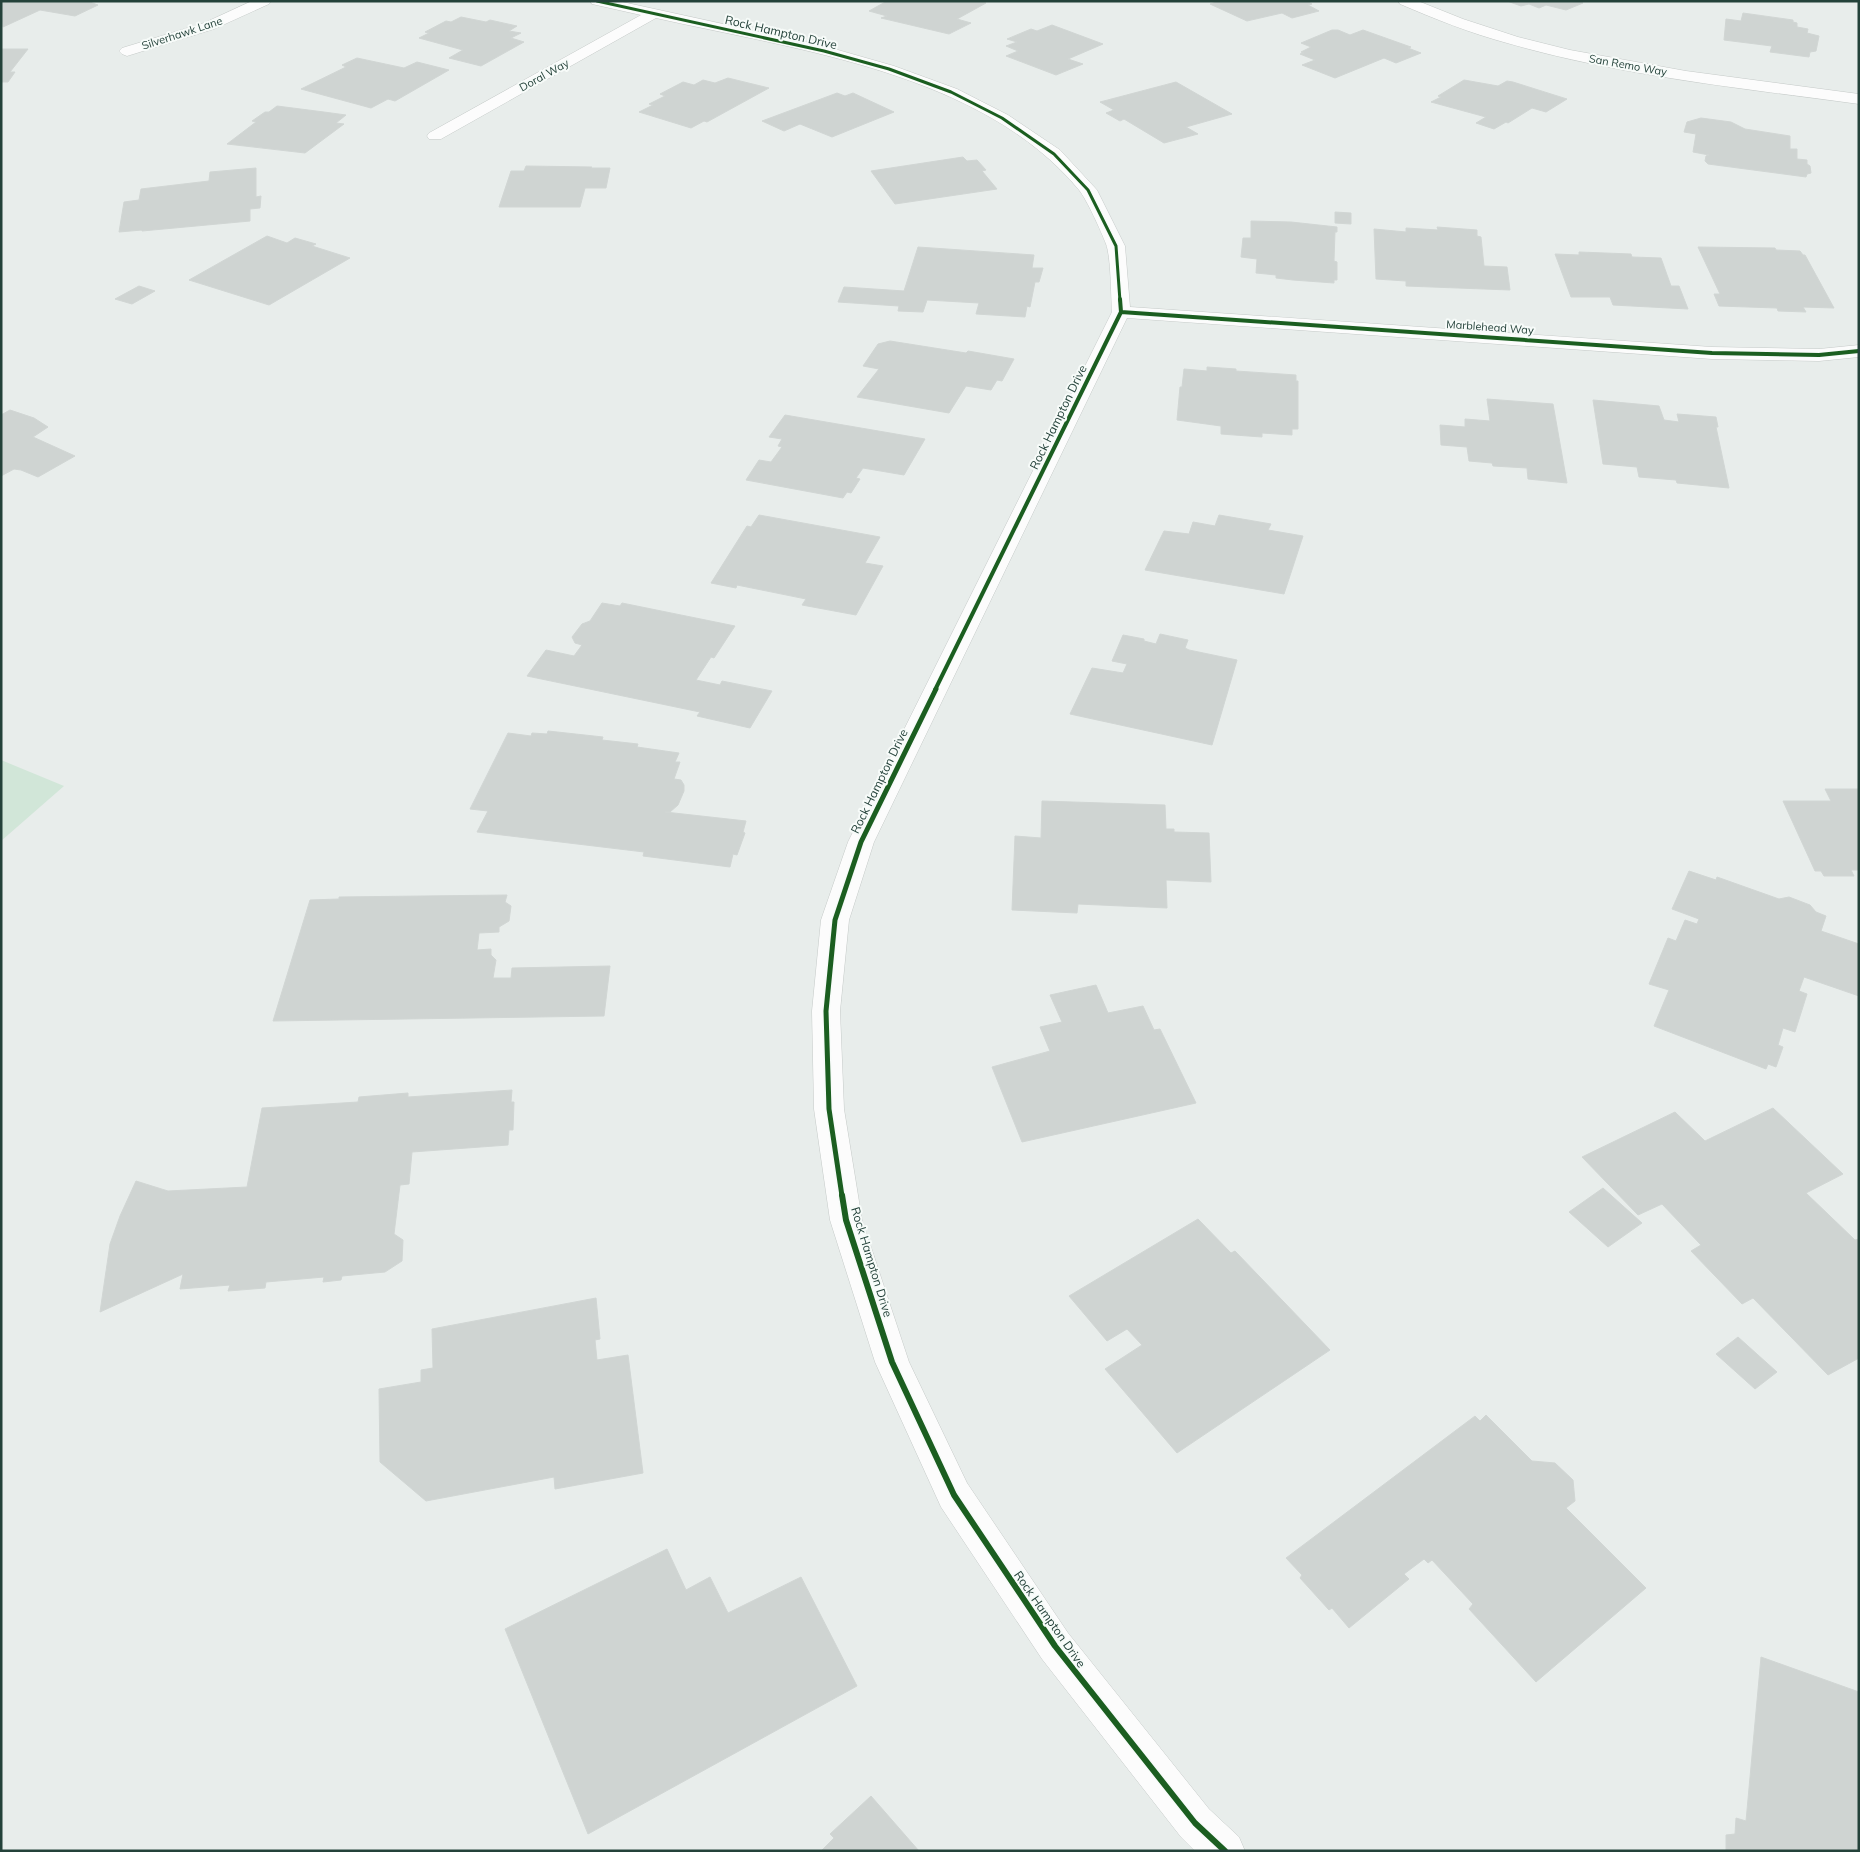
<svg xmlns="http://www.w3.org/2000/svg" width="1860" height="1852" viewBox="0 0 1860 1852" font-family="Mulish,sans-serif">
	<style>
		.green { fill: #d1e6d8 }
		.building { fill: #cfd4d2; stroke: #d1d6d4 }
		.lines { fill: none; stroke-linecap: round; stroke-linejoin: round }
		.minor-casing { stroke: #c5cac8; stroke-width: 1 }
		.minor { fill: #fcfcfc; fill-rule: evenodd }
		.cycleway-far3-casing { stroke: #f7fbf9; stroke-width: 5 }
		.cycleway-far2-casing { stroke: #f7fbf9; stroke-width: 6 }
		.cycleway-far1-casing { stroke: #f7fbf9; stroke-width: 8 }
		.cycleway-casing { stroke: #f7fbf9; stroke-width: 9 }
		.cycleway-far3 { stroke: #1b5e20; stroke-width: 3 }
		.cycleway-far2 { stroke: #1b5e20; stroke-width: 4 }
		.cycleway-far1 { stroke: #1b5e20; stroke-width: 5 }
		.cycleway { stroke: #1b5e20; stroke-width: 6 }
		.labels { text-anchor: middle; dominant-baseline: central; stroke-width: 4; stroke-linejoin: round; paint-order: stroke }
		.far-street-label { font-size: 11px; fill: #24423a; stroke: #f7fbf9 }
		.street-label { font-size: 12px; fill: #24423a; stroke: #f7fbf9 }
	</style>
	<rect width="100%" height="100%" fill="#e8edeb"/>
	<path class="green" d="M1,760l63,26 -63,55z"/>
	<path class="building" d="M1,1h86l11,4 -23,11 -35,-6 -37,17z
		M887,1h94l5,2 -29,16 14,4 -22,11 -68,-16 6,-2 -18,-5z
		M1220,1h87l5,3 -4,1 11,6 -27,7 -10,-5 -35,8 -37,-17z
		M1507,1h76l-2,1 2,1 -17,7 -20,-5 -7,3 -10,-4 -8,2z
		M1743,13l50,7v2l4,1v4l11,2 -1,4 12,3 -3,15 -6,1 -1,5 -39,-5 2,-6 -48,-6 2,-21 15,2z
		M461,17l25,5 4,-2 27,6 -8,5 12,2 -10,5 13,4 -43,24 -32,-8 14,-8 -44,-12 10,-5 -4,-1 21,-11 5,1z
		M1052,25l51,19 -35,15 15,5 -27,11 -50,-19 12,-5 -12,-5 11,-4 -10,-3 24,-10 6,2z
		M1332,30h6l12,5 13,-5 45,16 3,1 -3,1 13,5 -25,10 -12,-5 -49,20 -33,-13 13,-5 -15,-6 4,-1 -3,-1 10,-5 -10,-4z
		M1,49h27l-18,23h5l-7,10h-7z
		M357,58l47,10 13,-6 32,8 -54,31 -7,-2 -17,9 -70,-19 45,-22 -4,-2z
		M728,78l41,10 -62,34 -3,-1 -13,7 -52,-16 14,-7 -4,-1 16,-8 -5,-2 23,-12 11,3 9,-5 12,3z
		M1464,80l34,6 9,-5 6,1 54,17 -21,13 -14,-4 -24,15 -2,-1 -12,7 -18,-6 10,-6 -55,-15 10,-5 -3,-1z
		M1176,82l56,32 -46,13 12,7 -34,9 -40,-24 -4,2 -14,-8 8,-3 -14,-8z
		M837,93l8,3 8,-3 41,19 -62,25 -32,-13 -16,7 -22,-10z
		M277,106l47,6 22,3 -10,8 8,1 -39,29 -78,-9 29,-22 -4,-1 13,-9h4z
		M1701,118l30,4 14,7 45,7v13h7v10l10,1v4l3,2 1,7 -4,1 -1,3 -98,-13 -3,-3 1,-5 3,-1 -16,-3 3,-18 -12,-2 3,-10z
		M963,157l4,4 10,-1 9,10 -4,1 15,18 -102,15 -24,-33z
		M526,166l66,1 -1,1h19l-4,20h-21l-5,19h-81l12,-36h13z
		M256,168v29l5,-1 -1,12 -10,1v12l-108,10v-1l-23,2 5,-30 15,-2 2,-11 68,-8 1,-9z
		M1335,212l16,1v11l-16,-1z
		M1251,221l40,1 46,5v5h-2l-1,29 3,1v18h-3v3l-41,-3 -17,-2v-3l-20,-2 1,-14 -16,-2 2,-19h8z
		M1437,227l40,3v6l4,1 3,29 23,1 3,23 -104,-4v-5l-30,-2 -2,-50 32,3v-4l32,2z
		M267,236l20,7 8,-5 21,6 -4,2 38,12 -81,47 -80,-25z
		M918,247l116,8 -2,13h11l-4,14h-4l-5,25 -3,-1 -2,11 -49,-3 3,-11 -52,-3 -4,12 -25,-1 1,-5 -61,-4 6,-15 60,4z
		M1698,247l77,1 1,2 24,1 3,4h2l29,53 -31,-1 3,5 -28,-1 -1,-3 -58,-2 -5,-12h6z
		M1579,252l52,2 1,3 29,1 10,28h8l9,23 -75,-4 -3,-8h-39l-16,-43 24,1z
		M139,286l16,5 -23,13 -17,-5z
		M890,341l76,12 2,-2 46,8 -12,22 -5,-1 -6,10 -25,-4 -17,27 -92,-16 22,-28 -16,-3 15,-22z
		M1207,367l29,2v2l60,4v6h2v48h-6v6l-30,-2v4l-41,-3v-8l-44,-6 3,-33h2l2,-18 23,2z
		M1487,399l66,5 14,79 -39,-4 -1,-11 -34,-2 -1,-3 -23,-2 -2,-14 -26,-2 -1,-20 25,2v-8l25,2z
		M1593,400l66,6 5,14 15,2 -2,-8 39,3 2,10h-2l13,61 -52,-5 -1,-3 -37,-3 -2,-10 -34,-3z
		M10,410l24,8 14,9 -15,10 42,19 -37,21 -17,-7 -7,-1 -13,7v-61z
		M785,415l140,24 -21,36 -41,-7 -7,10 4,1 -9,14 -4,-1 -4,6 -97,-18 13,-20 12,2 11,-15 -4,-1 4,-7 -13,-2z
		M759,515l121,22 -15,26 18,3 -27,49 -54,-10 4,-6 -69,-14 -1,3 -25,-5 36,-57 4,1z
		M1219,515l52,9 -3,6 35,6 -19,58 -139,-24 19,-39 25,3 4,-12 22,4z
		M602,603l18,3 2,-3 113,23 -21,32 -3,-1 -15,23 24,5 2,-4 50,10 -22,37 -53,-12 3,-4 -173,-36 19,-26 28,6 8,-11 -7,-2 -3,-6 10,-13 8,-3z
		M1160,634l28,6 -3,8 4,2 48,10 -25,85 -142,-31 22,-46 31,5 4,-9 -15,-3 11,-26 21,4v2l12,3z
		M548,731l55,6 -1,3 36,4 -1,3 42,6 -4,9h5l-6,17 7,1 3,5v6l-6,14 -8,7h-5l81,9 -3,11 2,1 -8,22 -4,-1 -3,13 -87,-11 1,-4 -167,-20 11,-21 -18,-2 38,-76 23,3 1,-3 15,1z
		M1825,789h34v81h-8l3,6h-30l-3,-5h-6l-32,-70h48z
		M1042,801l123,4 1,24h8v3l35,1 2,49 -45,-2 1,28 -89,-4 -1,9 -65,-3 3,-74 26,2z
		M1689,871l27,9 1,-3 62,22 10,-2 21,8 6,7 10,4 -5,15 38,13v52l-55,-19 -5,14 8,3 -12,38 -12,-4 -5,17 5,2 -7,20 -8,-3 -2,5 -112,-43 15,-36 -20,-6 19,-46 8,3 9,-21 12,4 2,-5 -27,-10z
		M507,895l-2,7 6,4 -2,15 -10,6v5l-20,1 -2,17 14,-1v6l5,5 -3,18h18l1,-10 98,-2 -6,50 -331,5 37,-121 29,-1v-2z
		M1096,985l12,28 35,-7 11,24 6,-1 36,74 -174,39 -30,-75 58,-16 -10,-24 22,-5 -12,-27z
		M512,1090l-1,12h3l-1,28h-4l-1,15 -96,7 -3,32 -9,1 -6,49 9,6 -1,21 -17,11 -43,4 -1,4 -18,2 1,-5 -58,5 -1,6 -37,3 2,-6 -50,4 3,-15 -83,38 10,-68 10,-28 16,-35 32,10 79,-4 15,-79 96,-6 1,-5 49,-4v4z
		M1773,1108l70,66 -37,19 49,47 4,-1v119l-31,17 -75,-77 -11,6 -51,-53 10,-6 -39,-41 -24,11 -56,-58 93,-45 30,29z
		M1603,1188l39,35 -34,24 -39,-35z
		M1198,1219l33,34 4,-2 95,99 -153,103 -72,-84 37,-24 -15,-16 -20,12 -38,-45z
		M596,1298l4,41 -5,1 2,20 31,-5 15,118 -88,16 -1,-12 -128,24 -46,-39 -1,-73 42,-7v-12l12,-2 -1,-39z
		M1738,1337l39,35 -22,17 -39,-35z
		M1486,1415l46,46 23,2 18,17 2,21 -9,7 80,80 -110,94 -67,-73 4,-5 -41,-44 -4,3 -4,-4 -20,15 5,5 -60,49 -17,-20 -3,2 -29,-32 2,-3 -16,-17 189,-142 5,5z
		M667,1549l19,41 24,-13 18,36 73,-36 56,109 -269,148 -83,-205z
		M1761,1657l98,35v159h-133v-16l9,-1 1,-16 10,3z
		M871,1796l48,55h-98l13,-13 -4,-4z"/>
	<g class="lines">
		<g class="minor-casing">
			<path id="minor" d="M252,1h19l-2,3 -55,25 -87,27 -5,-2 -3,-3 3,-3 82,-25z
				M590,1h28l206,45 70,20 63,23 51,26 52,35 37,40 28,56 5,61 582,40 107,2 40,-4v12l-40,4 -107,-2 -585,-41 -253,524 -25,78 -9,91 4,98 18,111 47,142 58,121 101,150 141,176 30,28 6,14h-50l-14,-14 -139,-178 -101,-152 -66,-145 -45,-142 -16,-111 -2,-98 9,-91 27,-78 264,-530c-1,-16 -1,-55 -6,-68 -5,-13 -19,-44 -27,-54 -98,-118 -282,-140 -423,-172l-215,121h-12l-2,-3 2,-3 212,-118 -49,-11z
				M1398,1h20l45,18 55,18 52,13 116,21 173,23v10c-118,-16 -238,-28 -352,-61 -37,-10 -72,-24 -107,-39z"/>
		</g>
		<use href="#minor" class="minor"/>
		<g class="cycleway-far3-casing">
			<path id="cycleway-far3" d="M597,1l227,50 65,18 62,23 51,26 52,36 34,36 28,56 4,55"/>
		</g>
		<g class="cycleway-far2-casing">
			<path id="cycleway-far2" d="M1121,312l591,41 107,2 40,-4
				M935,690l186,-378 -1,-13"/>
		</g>
		<g class="cycleway-far1-casing">
			<path id="cycleway-far1" d="M842,1196l-13,-87 -3,-98 9,-91 26,-78 75,-153"/>
		</g>
		<g class="cycleway-casing">
			<path id="cycleway" d="M842,1195l4,25 46,142 62,133 101,151 140,177 30,28"/>
		</g>
		<use href="#cycleway-far3" class="cycleway-far3"/>
		<use href="#cycleway-far2" class="cycleway-far2"/>
		<use href="#cycleway-far1" class="cycleway-far1"/>
		<use href="#cycleway" class="cycleway"/>
	</g>
	<g class="labels">
		<g class="far-street-label">
			<text transform="translate(182 33) rotate(-18)">Silverhawk Lane</text>
			<text transform="translate(1628 65) rotate(10)">San Remo Way</text>
			<text transform="translate(544 75) rotate(-29)">Doral Way</text>
			<text transform="translate(1490 327) rotate(4)">Marblehead Way</text>
		</g>
		<g class="street-label">
			<text transform="translate(781 32) rotate(13)">Rock Hampton Drive</text>
			<text transform="translate(1058 417) rotate(-64)">Rock Hampton Drive</text>
			<text transform="translate(879 781) rotate(-64)">Rock Hampton Drive</text>
			<text transform="translate(872 1262) rotate(73)">Rock Hampton Drive</text>
			<text transform="translate(1050 1619) rotate(55)">Rock Hampton Drive</text>
		</g>
	</g>
	<rect width="1860" height="1852" fill="none" stroke="#24423a" stroke-width="5"/>
</svg>
